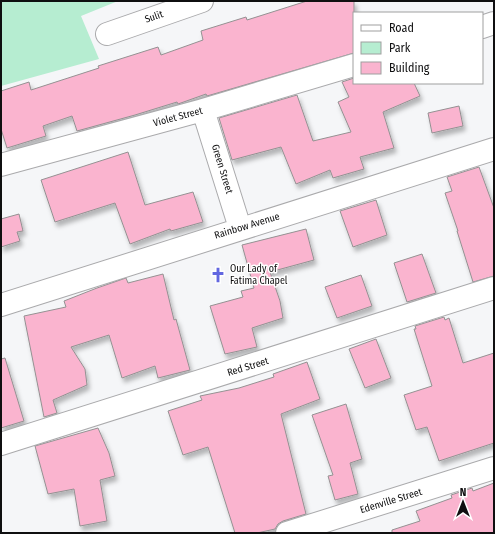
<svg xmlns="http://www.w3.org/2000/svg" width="495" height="534" viewBox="0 0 495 534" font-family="'Fira Sans Condensed',sans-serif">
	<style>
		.green { fill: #b6edd1 }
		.building { fill: #fab4cf; stroke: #949192; filter: url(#shadow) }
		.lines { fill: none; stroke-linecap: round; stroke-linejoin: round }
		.minor-casing { stroke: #aaaaac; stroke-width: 24 }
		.tertiary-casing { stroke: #aaaaac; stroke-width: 24 }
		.minor { stroke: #fff; stroke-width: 22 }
		.tertiary { stroke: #fff; stroke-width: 22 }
		.labels { text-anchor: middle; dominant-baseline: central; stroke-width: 3; stroke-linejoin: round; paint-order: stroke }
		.street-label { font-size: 10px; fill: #0f0f10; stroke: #fff }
		.poi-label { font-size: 10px; fill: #0f0f10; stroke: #fff; text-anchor: start }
	</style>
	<defs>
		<filter id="shadow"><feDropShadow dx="2.5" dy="4.5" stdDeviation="2" flood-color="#0004"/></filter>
	</defs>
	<rect width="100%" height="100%" fill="#f5f6f8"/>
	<path class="green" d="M1,1h117l-37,15 18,43 -98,27z"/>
	<path class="building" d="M307,1h47v52l-147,43 -1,-2 -28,10 -1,-2 -42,13 -58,16 -5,-15 -29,10 3,10 -39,12 -6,-19v-38l28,-9 2,8 68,-22 -1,-2 60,-19 3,8 42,-15 -2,-9 45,-14 1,3z
		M354,78v5h60l6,13 -37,16 11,36 -34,9 4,12 -31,9 -3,-8 -34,14 -15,-37 -49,13 -13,-42 78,-23 16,46 38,-9 -13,-30 11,-5 -7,-15z
		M459,106l4,20 -31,7 -4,-20z
		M128,152l17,53 48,-13 10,30 -32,9 -1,-2 -40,15 -15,-41 -60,19 -14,-42z
		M479,167l15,41v68l-21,6 -16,-51h1l-13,-38 7,-2 -5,-14z
		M376,200l11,35 -34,12 -13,-36z
		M19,214l4,17 -6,1 3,9 -19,6v-28z
		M306,229l8,31 -44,12 10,29 3,17 -31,10 5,19 -32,7 -15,-48 33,-9 -2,-6 13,-3 -12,-43z
		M422,254l14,39 -29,9 -13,-39z
		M163,274l11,46 2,-1 14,51 -32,8 -3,-12 -33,12 -13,-43 -38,12 14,22 2,16 -34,15 4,13 -13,4 -20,-101 42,-9 -2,-6 33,-13 29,-10 2,5z
		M361,275l11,31 -35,12 -12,-31z
		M444,317l1,3 4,-2 14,45 31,-10v90l-55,18 -12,-34 -11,3 -12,-35 28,-9 -18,-57h2l-1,-3z
		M376,339l15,39 -26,10 -16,-39z
		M5,358l19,63 -23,7v-69z
		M307,362l13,37 -39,15 25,100 -23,7 -5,3 -3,5 -18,4h-22l-27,-86 -25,8 -15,-44 34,-11 -2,-4 39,-8 35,-11 -1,-3z
		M346,404l16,55 -12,4 8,31 -23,6 -7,-24 5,-1 -21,-60z
		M98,428l11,25 6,23 -15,4 7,41 -27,5 -6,-37 -26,5 -13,-48z
		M494,483v50h-102v-3l28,-9 -4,-10 36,-13 -1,-3 21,-7 1,3z"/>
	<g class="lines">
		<g class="minor-casing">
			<path id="minor" d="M482,27l12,-4
				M107,34l95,-33
				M203,110l37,118
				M1,165l202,-55 151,-45
				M1,305l493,-156
				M1,444l493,-156"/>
		</g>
		<g class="tertiary-casing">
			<path id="tertiary" d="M287,533l207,-65"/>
		</g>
		<use href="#minor" class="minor"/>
		<use href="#tertiary" class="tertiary"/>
	</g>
	<defs>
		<g id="church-bare" transform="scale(1.2)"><path d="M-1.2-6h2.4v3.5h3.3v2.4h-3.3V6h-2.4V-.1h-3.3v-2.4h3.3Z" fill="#6267e0" stroke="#fff" stroke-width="2.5" paint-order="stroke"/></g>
	</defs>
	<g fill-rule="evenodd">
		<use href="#church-bare" x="218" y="275"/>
	</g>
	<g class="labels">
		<g class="street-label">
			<text transform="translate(154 17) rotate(-19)">Sulit</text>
			<text transform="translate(178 117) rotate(-15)">Violet Street</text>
			<text transform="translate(222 169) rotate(73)">Green Street</text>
			<text transform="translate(247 226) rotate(-17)">Rainbow Avenue</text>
			<text transform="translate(248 367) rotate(-17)">Red Street</text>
			<text transform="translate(391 501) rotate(-17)">Edenville Street</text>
		</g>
		<g class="poi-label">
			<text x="230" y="269">Our Lady of<tspan x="230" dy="12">Fatima Chapel</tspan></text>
		</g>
	</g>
	<rect width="495" height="534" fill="none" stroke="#0f0f10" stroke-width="4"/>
	<rect x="353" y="12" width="130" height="72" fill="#ffffff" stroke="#9f9f9f"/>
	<rect x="361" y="25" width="20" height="6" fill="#ffffff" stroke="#9f9f9f"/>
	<text x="389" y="32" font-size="12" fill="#0f0f10">Road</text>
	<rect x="361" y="42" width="20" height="12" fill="#b6edd1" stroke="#9f9f9f"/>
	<text x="389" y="52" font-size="12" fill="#0f0f10">Park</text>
	<rect x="361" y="62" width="20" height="12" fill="#fab4cf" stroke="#9f9f9f"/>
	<text x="389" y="72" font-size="12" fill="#0f0f10">Building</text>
	<g transform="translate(463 502)" stroke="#ffffff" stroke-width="3" paint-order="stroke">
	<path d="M0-3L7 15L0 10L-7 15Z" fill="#0f0f10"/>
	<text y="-6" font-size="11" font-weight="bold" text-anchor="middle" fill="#0f0f10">N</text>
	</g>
</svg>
